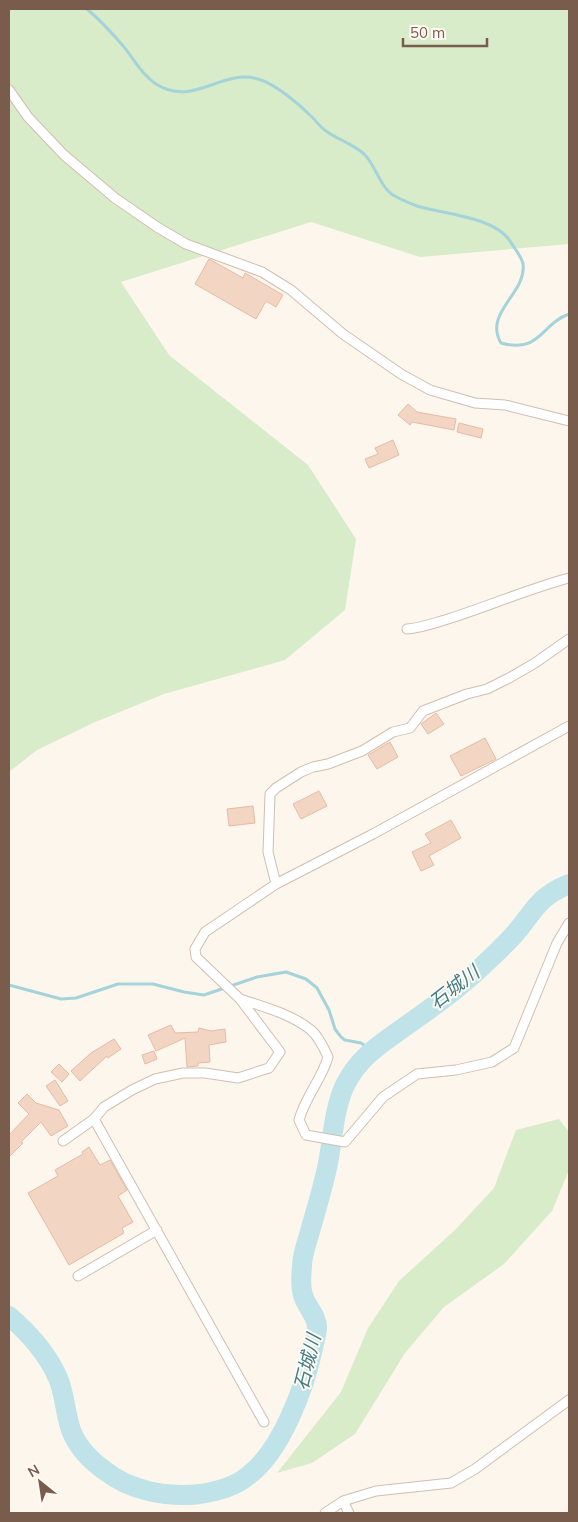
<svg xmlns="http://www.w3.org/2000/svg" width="578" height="1522" viewBox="0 0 578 1522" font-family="Mulish,'Noto Sans JP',sans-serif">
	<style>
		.green { fill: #d8ecc9 }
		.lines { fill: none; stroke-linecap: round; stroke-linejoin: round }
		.stream { stroke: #a5d3da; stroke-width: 3 }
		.river { stroke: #bfe3e8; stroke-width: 20 }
		.building { fill: #f3d5c3; stroke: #e6bba3 }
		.minor-casing { stroke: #d1beb0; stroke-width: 11 }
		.minor { stroke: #fff; stroke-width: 9 }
		.labels { text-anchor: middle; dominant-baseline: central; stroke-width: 4; stroke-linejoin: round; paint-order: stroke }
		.water-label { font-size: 19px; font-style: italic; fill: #437c86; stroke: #fffaf3 }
	</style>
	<rect width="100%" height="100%" fill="#fdf6ec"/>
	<path class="green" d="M9,9h560v235l-149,13 -109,-35 -190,60 48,73 139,110 48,74 -11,71 -60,50 -121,34 -71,29 -56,27 -28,22z
		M559,1119l10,13v38l-17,41 -48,53 -60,43 -39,46 -50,81 -43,29 -35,10 64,-81 27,-64 31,-47 57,-52 38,-41 22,-58z"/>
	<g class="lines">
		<path class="stream" d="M87,9c13,11 26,25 37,38 10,12 18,28 32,37 37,24 66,-16 102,-5 18,5 42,26 55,39 4,4 8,10 13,13 12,9 28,13 39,24 10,10 16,33 28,40 7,4 16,8 24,11 26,8 78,11 93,35 4,7 12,16 13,23 4,29 -40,49 -22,79 39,11 40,-19 68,-29
			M9,985l52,14 15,-1 42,-14h35l31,8 20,3 53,-18 29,-5 20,7 11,9 12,22 6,19 6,8 4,3 16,3 11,7"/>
		<path class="river" d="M9,1316c20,17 38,37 49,62 7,16 7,35 13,52 6,16 19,30 33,40 26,21 64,28 96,24 18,-3 35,-7 49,-19 32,-24 56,-88 64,-127 1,-6 4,-14 4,-21 0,-10 -9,-19 -13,-29 -4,-9 -3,-22 -2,-32 0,-10 4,-21 7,-31 6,-22 13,-44 18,-67 6,-27 6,-57 18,-83 15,-30 39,-43 65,-62 23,-16 46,-33 67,-52 14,-13 34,-31 45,-46 16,-21 21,-30 47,-41"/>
	</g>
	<path class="building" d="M209,259l34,19 2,-5 38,22 -7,12 -10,-6 -10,18 -61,-35z
		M408,404l9,8 39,7 -2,11 -42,-8 -2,3 -12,-10z
		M459,423l24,6 -2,9 -24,-6z
		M393,440l6,15 -30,13 -4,-9 13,-5 -3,-6z
		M436,713l8,11 -16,10 -7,-10z
		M485,738l11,21 -35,17 -11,-20z
		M390,742l8,15 -21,12 -9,-14z
		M319,791l8,15 -26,13 -8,-15z
		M253,806l2,17 -26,3 -2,-17z
		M451,820l10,18 -32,18 5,9 -13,6 -9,-19 19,-9 -6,-9z
		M171,1025l4,8 23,-1 1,-4 12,3 14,-2 1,13 -17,3 1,17 -12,1v3l-11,1 -2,-29 -29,13 -8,-16z
		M114,1039l7,10 -13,9 -1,-2 -27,25 -9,-10 20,-18z
		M154,1051l3,8 -12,5 -3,-9z
		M59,1064l10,10 -7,8 -11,-10z
		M55,1080l13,21 -8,5 -14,-20z
		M27,1094l9,9 23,7 9,16 -17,10 -10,-14 -20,20 2,1 -14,14v-22l20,-21 -11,-11z
		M89,1147l11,18 10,-5 17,30 -9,6 15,26 -11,6 2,5 -55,32 -41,-72 30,-17 -3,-6 28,-16 -1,-2z"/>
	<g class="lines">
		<g class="minor-casing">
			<path id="minor" d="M9,90l19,27 36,38 51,43 42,29 29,17 76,28 29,18 52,44 58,40 29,16 45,13 30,2 64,16
				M407,629c14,-1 27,-6 41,-10 41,-13 80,-30 121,-41
				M276,884l-8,-32 2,-58 6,-6 25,-16 12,-5 15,-3 34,-13 31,-19 17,-4 13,-17 44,-17 20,-5 22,-11 26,-15 34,-24
				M240,999c24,8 51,15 71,31 8,7 13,18 17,27 -6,22 -23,40 -29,63l7,15 39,7 38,-45 34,-23 39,-4 36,-8 22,-14 43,-105 12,-20
				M94,1119l170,303
				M63,1141l31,-22 10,-12 28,-17 23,-11 28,-6h22l33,5 31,-10 11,-16 -40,-53 -44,-42 -1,-8 10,-17 71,-48 97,-50 196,-108
				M78,1276l79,-46
				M343,1501l6,12
				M325,1513l18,-12 33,-10 75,-8 24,-14 94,-69"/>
		</g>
		<use href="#minor" class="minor"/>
	</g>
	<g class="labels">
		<g class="water-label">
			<text transform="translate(454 987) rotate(-38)">石城川</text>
			<text transform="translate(307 1362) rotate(-76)">石城川</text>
		</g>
	</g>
	<rect width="578" height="1522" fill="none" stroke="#7a5c4d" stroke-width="20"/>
	<g transform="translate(40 1482) rotate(330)" stroke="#fffaf3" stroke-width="4" paint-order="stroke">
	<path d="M0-4L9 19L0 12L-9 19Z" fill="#7a5c4d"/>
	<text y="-8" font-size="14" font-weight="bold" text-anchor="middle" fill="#7a5c4d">N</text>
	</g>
	<path d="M403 38v8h84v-8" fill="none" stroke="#7a5c4d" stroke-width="2.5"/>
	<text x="410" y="38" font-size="15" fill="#7a5c4d" stroke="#fffaf3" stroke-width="4" paint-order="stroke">50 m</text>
</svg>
